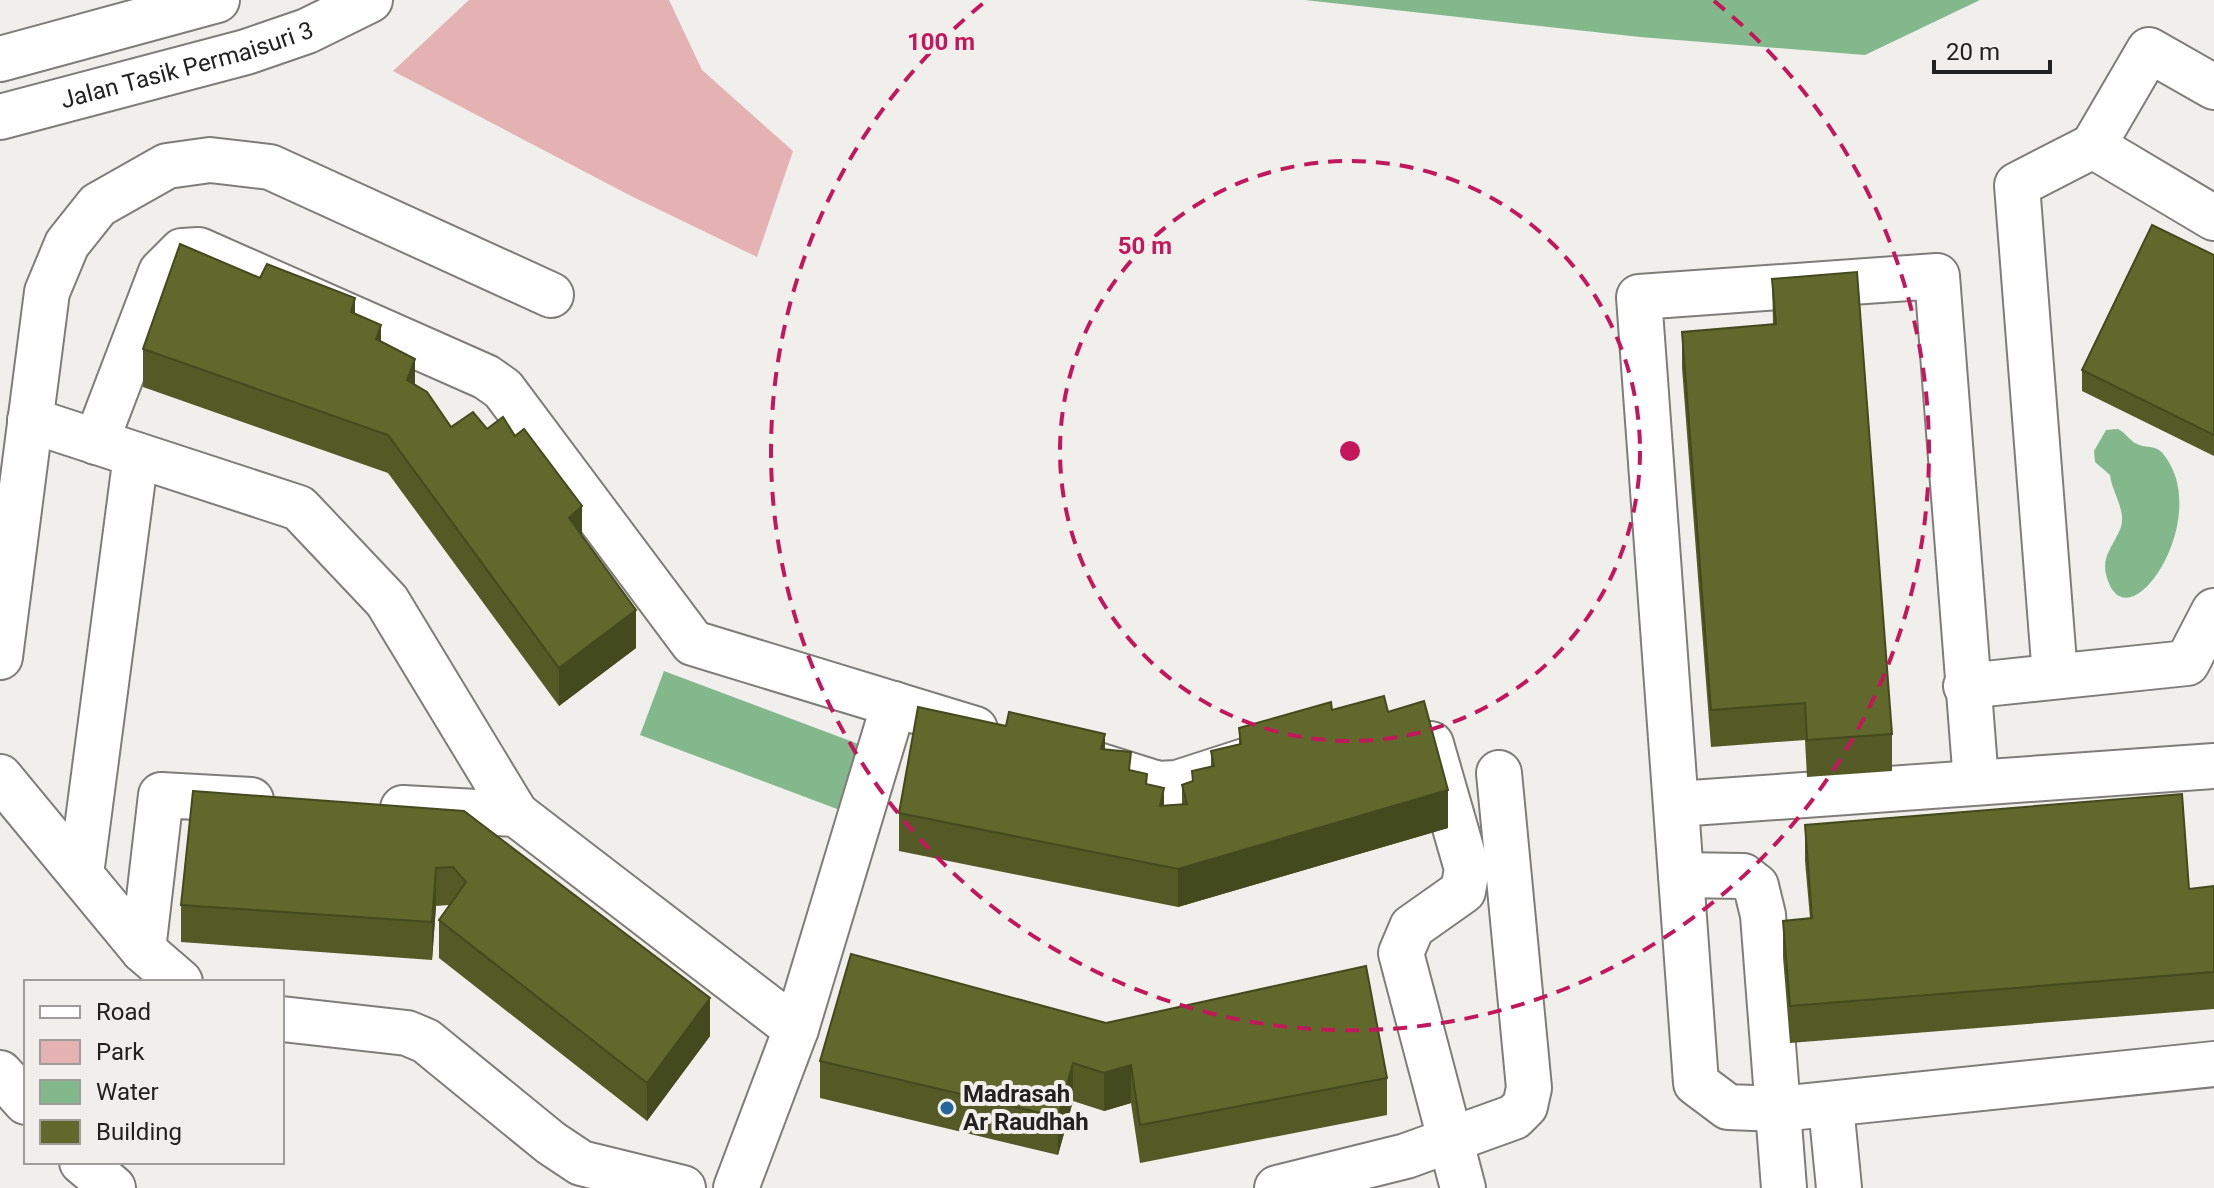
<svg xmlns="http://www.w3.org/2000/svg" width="2214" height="1188" viewBox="0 0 2214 1188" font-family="Roboto,sans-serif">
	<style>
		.green { fill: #e4b2b2 }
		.water { fill: #82b88b }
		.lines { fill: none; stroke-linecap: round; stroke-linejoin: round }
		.minor-casing { stroke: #7f7d7a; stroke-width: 48 }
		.minor { stroke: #fff; stroke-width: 44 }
		.wall { fill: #535a25 }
		.shaded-wall { fill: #434a1e }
		.building { fill: #60692b; stroke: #434a1e; stroke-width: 2 }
		.ring { fill: none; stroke: #c2185b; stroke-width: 4; stroke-dasharray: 14 10 }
		.poi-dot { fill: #23669b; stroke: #f1efeb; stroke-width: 3 }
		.labels { text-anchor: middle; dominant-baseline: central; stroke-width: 8; stroke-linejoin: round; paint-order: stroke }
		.street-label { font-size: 24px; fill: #21211f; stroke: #f1efeb }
		.poi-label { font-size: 24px; font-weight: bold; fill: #21211f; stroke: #f1efeb; text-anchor: start }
		.centre { fill: #c2185b; stroke: #f1efeb; stroke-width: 4 }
		.ring-label { font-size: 24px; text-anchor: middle; font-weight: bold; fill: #c2185b; stroke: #f1efeb; stroke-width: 8; stroke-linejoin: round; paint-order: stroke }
	</style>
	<rect width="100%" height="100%" fill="#f1efeb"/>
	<path class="green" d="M469,0h200l33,70 91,81 -36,106 -126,-61 -238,-125z"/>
	<path class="water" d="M1305,0h675l-115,55 -225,-18z
		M2118,429c8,4 12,12 19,15 10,5 19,0 27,11 50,63 -36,192 -57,123 -7,-22 7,-32 14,-51 5,-17 -9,-35 -11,-52l-15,-13 -1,-11 12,-21z
		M664,671l205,77 -24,64 -205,-77z"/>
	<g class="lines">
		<g class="minor-casing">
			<g id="minor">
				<path d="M0,59l217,-59"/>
				<path id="s1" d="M0,117l246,-65 61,-21 63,-31"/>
				<path d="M2093,146l56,-96 65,37"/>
				<path d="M30,420l269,88 88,93 129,213"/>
				<path d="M96,442l65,-170 21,-21 17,-1 287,127 17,12 190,254 282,86"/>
				<path d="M0,657l47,-365 20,-48 31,-39 69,-39 43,-6 60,7 281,128"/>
				<path d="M2055,676l-38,-491 76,-39 121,72"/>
				<path d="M1966,686l221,-23 27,-52"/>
				<path d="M1431,744l36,125 -4,22 -51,36 -11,26 62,235"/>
				<path d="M1091,763l67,21 19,-1 71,-23"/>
				<path d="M0,777l143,173 37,32"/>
				<path d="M1976,782l-39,-506 -298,21 57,786 32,24 52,2 434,-45"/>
				<path d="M1677,804l537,-38"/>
				<path d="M403,808l113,6 280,215"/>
				<path d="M81,874l55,-419"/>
				<path d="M1681,875l62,1 13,10 7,29 21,273"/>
				<path d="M143,950l18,-155 90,5"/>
				<path d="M282,1019l125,14 19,8 125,102 30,20 102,25"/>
				<path d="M0,1073l26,29"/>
				<path d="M1831,1106l8,82"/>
				<path d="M82,1162l31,26"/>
				<path d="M736,1188l60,-159 98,-325"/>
				<path d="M1277,1188l129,-32 108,-39 11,-11 4,-18 -30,-315"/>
			</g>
		</g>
		<use href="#minor" class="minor"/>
	</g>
	<path class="wall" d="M2214,255v201l-132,-65v-21z
		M260,278l95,36 26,28 34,43 36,42 36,2 95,107 54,112 -77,58 -171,-233 -245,-86v-38z
		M1772,279l120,455v37l-85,6 -2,-37 -94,7 -29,-379v-36l91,-8z
		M1332,710l56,2 60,116 -270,79 -279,-56v-38l206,-63 42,34 17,21 18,-1v-19l10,-4 19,-14v-16l28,-6v-17z
		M464,811l246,225 -63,85 -208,-163v-38l10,-15 -13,1 -4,54 -251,-18v-37z
		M1805,825l384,64 25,-3v123l-424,34 -7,-86v-36l27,-3 -5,-57z
		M1106,1023l281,55v37l-247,48 -9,-60 -27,8 -31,-10 -15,54 -238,-57v-37z"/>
	<path class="shaded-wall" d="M355,298v38l-4,-24z
		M381,325v38l-5,-24z
		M415,359v38l-8,-17z
		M582,506v38l-13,-26z
		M636,610v38l-77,58v-38z
		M1105,734v38l-4,-23z
		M1164,788v38l-4,-20z
		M1448,790v38l-270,79v-38z
		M436,868v38l-4,54v-38z
		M710,998v38l-63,85v-38z
		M1073,1063v38l-15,54v-38z
		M1131,1065v38l-27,8v-38z"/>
	<path class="building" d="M2152,225l62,30v180l-132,-65z
		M180,244l80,34 7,-14 88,34 -4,14 30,13 -5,14 39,20 -8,21 20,12 24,35 22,-15 14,17 16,-12 12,19 9,-7 58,77 -13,12 67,92 -77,58 -171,-233 -245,-86z
		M1857,272l35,462 -85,6 -2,-37 -94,7 -29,-378 94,-8 -4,-45z
		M1384,696l4,16 36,-11 24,89 -270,79 -279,-56 19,-106 88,19 3,-14 96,22 -4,15 30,3 -2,18 18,4 -1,10 18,4 -4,18 27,-2 -5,-19 11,-4 -1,-10 22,-5 -3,-15 30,-7 -2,-16 92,-26 1,8z
		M193,791l271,20 246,187 -63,85 -208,-163 27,-38 -13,-15 -17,1 -4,54 -251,-17z
		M2182,794l7,95 25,-3v86l-424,34 -7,-85 29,-3 -7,-93z
		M851,954l255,69 260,-57 21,112 -247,47 -9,-60 -27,8 -31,-10 -15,54 -238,-56z"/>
	<g class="ring">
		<circle cx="1350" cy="451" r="290"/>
		<path d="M1714 1A579 579 0 1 1 986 1"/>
	</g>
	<circle class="poi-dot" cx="947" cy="1108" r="8"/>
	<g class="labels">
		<g class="street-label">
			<text stroke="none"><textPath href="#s1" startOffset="194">Jalan Tasik Permaisuri 3</textPath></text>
		</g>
		<g class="poi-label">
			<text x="963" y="1094">Madrasah<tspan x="963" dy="28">Ar Raudhah</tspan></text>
		</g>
	</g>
	<circle cx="1350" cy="451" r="12" class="centre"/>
	<g class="ring-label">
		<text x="941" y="50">100 m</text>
		<text x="1145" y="254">50 m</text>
	</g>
	<rect x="24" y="980" width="260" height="184" fill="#f1efeb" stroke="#9e9d99" stroke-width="2"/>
	<rect x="40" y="1006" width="40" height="12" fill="#ffffff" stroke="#9e9d99" stroke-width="2"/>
	<text x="96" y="1020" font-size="24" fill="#21211f">Road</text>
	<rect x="40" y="1040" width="40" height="24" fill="#e4b2b2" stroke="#9e9d99" stroke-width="2"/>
	<text x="96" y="1060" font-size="24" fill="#21211f">Park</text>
	<rect x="40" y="1080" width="40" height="24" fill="#82b88b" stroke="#9e9d99" stroke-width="2"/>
	<text x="96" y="1100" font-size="24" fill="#21211f">Water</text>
	<rect x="40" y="1120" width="40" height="24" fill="#60692b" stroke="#9e9d99" stroke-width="2"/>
	<text x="96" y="1140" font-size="24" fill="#21211f">Building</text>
	<path d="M1934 60v12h116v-12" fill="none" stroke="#21211f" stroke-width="4"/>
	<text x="1946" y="60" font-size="24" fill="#21211f" stroke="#f1efeb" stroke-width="6" paint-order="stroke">20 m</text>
</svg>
